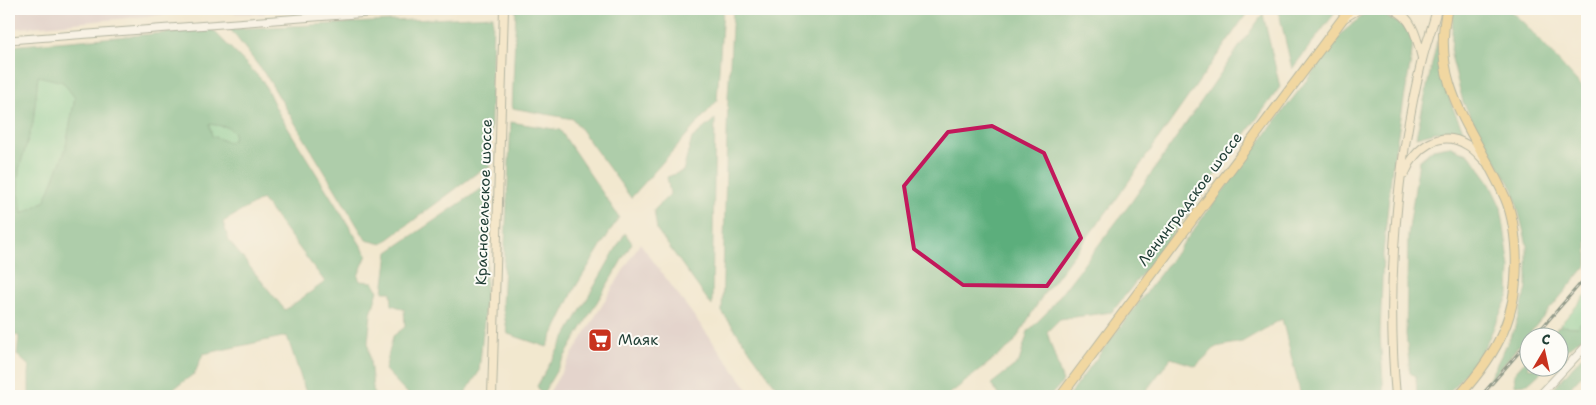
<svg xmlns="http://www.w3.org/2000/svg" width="1596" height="405" viewBox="0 0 1596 405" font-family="'Shantell Sans',sans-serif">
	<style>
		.industrial { fill: #d2bdc8 }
		.green { fill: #70ca91; stroke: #488462 }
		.forest { fill: #5cae7b; stroke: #3e7658; fill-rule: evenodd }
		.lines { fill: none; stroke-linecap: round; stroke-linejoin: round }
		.tertiary-casing { stroke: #69796a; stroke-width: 9 }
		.secondary-casing { stroke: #69796a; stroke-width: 10 }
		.primary-casing { stroke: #69796a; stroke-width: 11 }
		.tertiary { stroke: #fff; stroke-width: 7 }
		.secondary { stroke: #f9e7c3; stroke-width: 8 }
		.primary { stroke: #f0c469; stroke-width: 9 }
		.rail-casing { stroke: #1f3d34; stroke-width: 3 }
		.rail { stroke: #fdfcf7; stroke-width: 1; stroke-dasharray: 4; stroke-linecap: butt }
		.marked { fill: none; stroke: #c2185b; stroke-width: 4; stroke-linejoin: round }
		.labels { text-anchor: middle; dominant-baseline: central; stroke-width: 4; stroke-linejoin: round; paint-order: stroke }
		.street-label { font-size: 15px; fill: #1f3d34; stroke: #fdfcf7 }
		.poi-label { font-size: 15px; fill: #1f3d34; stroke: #fdfcf7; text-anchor: start }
	</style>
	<rect width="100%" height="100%" fill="#fdfcf7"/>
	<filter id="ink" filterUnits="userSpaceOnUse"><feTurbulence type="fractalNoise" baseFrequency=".02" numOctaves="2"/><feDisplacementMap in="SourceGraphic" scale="10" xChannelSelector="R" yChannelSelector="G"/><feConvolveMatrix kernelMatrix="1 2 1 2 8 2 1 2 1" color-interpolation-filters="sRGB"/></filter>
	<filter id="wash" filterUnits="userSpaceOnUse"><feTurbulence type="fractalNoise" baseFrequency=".0096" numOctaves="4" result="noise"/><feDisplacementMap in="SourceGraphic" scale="20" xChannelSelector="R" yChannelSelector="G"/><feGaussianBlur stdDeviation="1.12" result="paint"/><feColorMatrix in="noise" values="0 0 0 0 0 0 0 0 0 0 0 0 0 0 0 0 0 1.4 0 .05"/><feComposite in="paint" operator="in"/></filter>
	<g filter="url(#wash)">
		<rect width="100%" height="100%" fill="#f2e8cf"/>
		<path class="industrial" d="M9,9h256v5l-72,-2 -184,17z
			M640,243l113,153h-206z"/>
		<path class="green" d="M38,75l25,7 12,16 -10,53 -20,50 -23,13 -4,-29 1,-16 14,-46z
			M209,124l19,3 6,6 -1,7 -4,3 -17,-7z
			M1587,294v21l-10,12 -18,-1z"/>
		<path class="forest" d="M516,9h207l-6,92 -86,97 -58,-79 -61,-11z
			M733,9h517l-135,192 -72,94 -30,49 -66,52h-164l-61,-84 6,-215z
			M1278,9h60l-46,60z
			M1453,9h55l16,14 61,67 2,7v168l-101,120 28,-55 13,-42v-43l-14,-56 -29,-47 -21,-40 -12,-47z
			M1377,12l31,16 5,13 -2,19 -19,108 -9,85 -3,82 4,61h-83l-19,-77 -40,23 -26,5 -20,19 -25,-8 -29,38h-74l275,-364 23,-19z
			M1263,14l17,73 -119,163 -49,62 -52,7 -13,13 16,50 -13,14h-50l-9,-12 28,-22 9,-31 19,-19 83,-108 104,-150z
			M493,16l-3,151 -13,6 -95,71 -16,-4 -99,-163 -37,-48z
			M212,29l51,52 15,31 89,143 -9,21 2,5 13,1 5,9 -7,23 -3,28 6,54h-67l-20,-60 -84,18 -8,19 -24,18 2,5h-144v-30l-12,-11 2,-19 -10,-2v-135l1,-13 -1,-5v-135zM38,76l25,6 12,16 -10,53 -20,50 -23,13 -4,-29 1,-16 14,-46zM209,124l19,3 6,6 -1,7 -4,2 -17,-6zM262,199l63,83 -40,28 -56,-69 -6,-19z
			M1437,41c4,33 11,61 27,90l-4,4 -24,-3 -20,5z
			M715,119l-3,187 -55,-76 -3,-20 16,-16 -3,-17 16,-6 9,-33z
			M511,122l49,8 59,87 -44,71 -28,59 -39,-13 -6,-29z
			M1449,146l21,9 18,25 13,27 9,60 -1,28 -27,58 -36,43h-29l-1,-20 -6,-3 -4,-39 2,-99 11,-74 14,-12z
			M481,189l9,4 -6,129 -5,50 -16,24h-53l-25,-26 8,-34 12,-9 -1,-18 -12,-4 -1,-13h-8l5,-40z
			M625,233l7,10 -90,152 -5,-9z
			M1587,315v18l-28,23 -1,-18 -10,-1 11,-11 18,1z
			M1587,353v18c-10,7 -16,17 -25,25h-15l36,-41z
			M1528,358v10h18l-18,16 -13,1 -1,-11z"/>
	</g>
	<g filter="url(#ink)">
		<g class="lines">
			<g class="tertiary-casing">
				<path id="tertiary" d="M9,40l414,-31
					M1539,396l48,-51"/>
			</g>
			<g class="secondary-casing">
				<path id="secondary" d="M1393,9c20,8 24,30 29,49
					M1344,18l15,-9
					M1405,173c10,-25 35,-45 62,-28 7,4 13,11 18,16
					M492,396l12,-387
					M1396,396c-10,-108 0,-230 26,-336 4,-17 11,-34 15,-51"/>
			</g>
			<g class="primary-casing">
				<path id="primary" d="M1447,9c-17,76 27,121 56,184 9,18 12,40 13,59 3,61 -17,100 -57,144
					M1061,396l289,-387"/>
			</g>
			<use href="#tertiary" class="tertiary"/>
			<use href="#secondary" class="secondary"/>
			<use href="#primary" class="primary"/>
			<g class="rail-casing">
				<path id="rail" d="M1533,338l54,-62
					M1481,396l47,-54"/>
			</g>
			<use href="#rail" class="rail"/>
		</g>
	</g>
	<path d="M0 0H1596V405H0ZM992,126l52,27 37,85 -34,48 -84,-1 -49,-36 -10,-63 44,-54z" fill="#f2e8cf" fill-opacity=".55" fill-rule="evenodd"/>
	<path class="marked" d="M992,126l52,27 37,85 -34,48 -84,-1 -49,-36 -10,-63 44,-54z"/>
	<defs>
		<g id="supermarket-square" transform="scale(1.25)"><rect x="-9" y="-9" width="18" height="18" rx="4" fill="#c8321e" stroke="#fdfcf7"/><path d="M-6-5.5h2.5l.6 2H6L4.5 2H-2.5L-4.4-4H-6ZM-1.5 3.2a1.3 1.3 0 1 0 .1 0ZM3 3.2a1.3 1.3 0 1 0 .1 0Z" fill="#fff"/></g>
	</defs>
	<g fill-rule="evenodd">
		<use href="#supermarket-square" x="600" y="340"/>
	</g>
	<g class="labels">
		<g class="street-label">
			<text transform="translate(1190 199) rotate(-53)">Ленинградское шоссе</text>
			<text transform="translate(484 202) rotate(-88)">Красносельское шоссе</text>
		</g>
		<g class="poi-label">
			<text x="618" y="340">Маяк</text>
		</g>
	</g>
	<rect width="1596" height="405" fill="none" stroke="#fdfcf7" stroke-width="30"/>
	<g transform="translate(1544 352) rotate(9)"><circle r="24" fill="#fdfcf7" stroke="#a4b0a9"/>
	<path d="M0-4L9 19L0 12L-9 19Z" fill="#c8321e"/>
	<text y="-8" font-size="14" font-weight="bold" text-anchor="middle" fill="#1f3d34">С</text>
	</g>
</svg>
